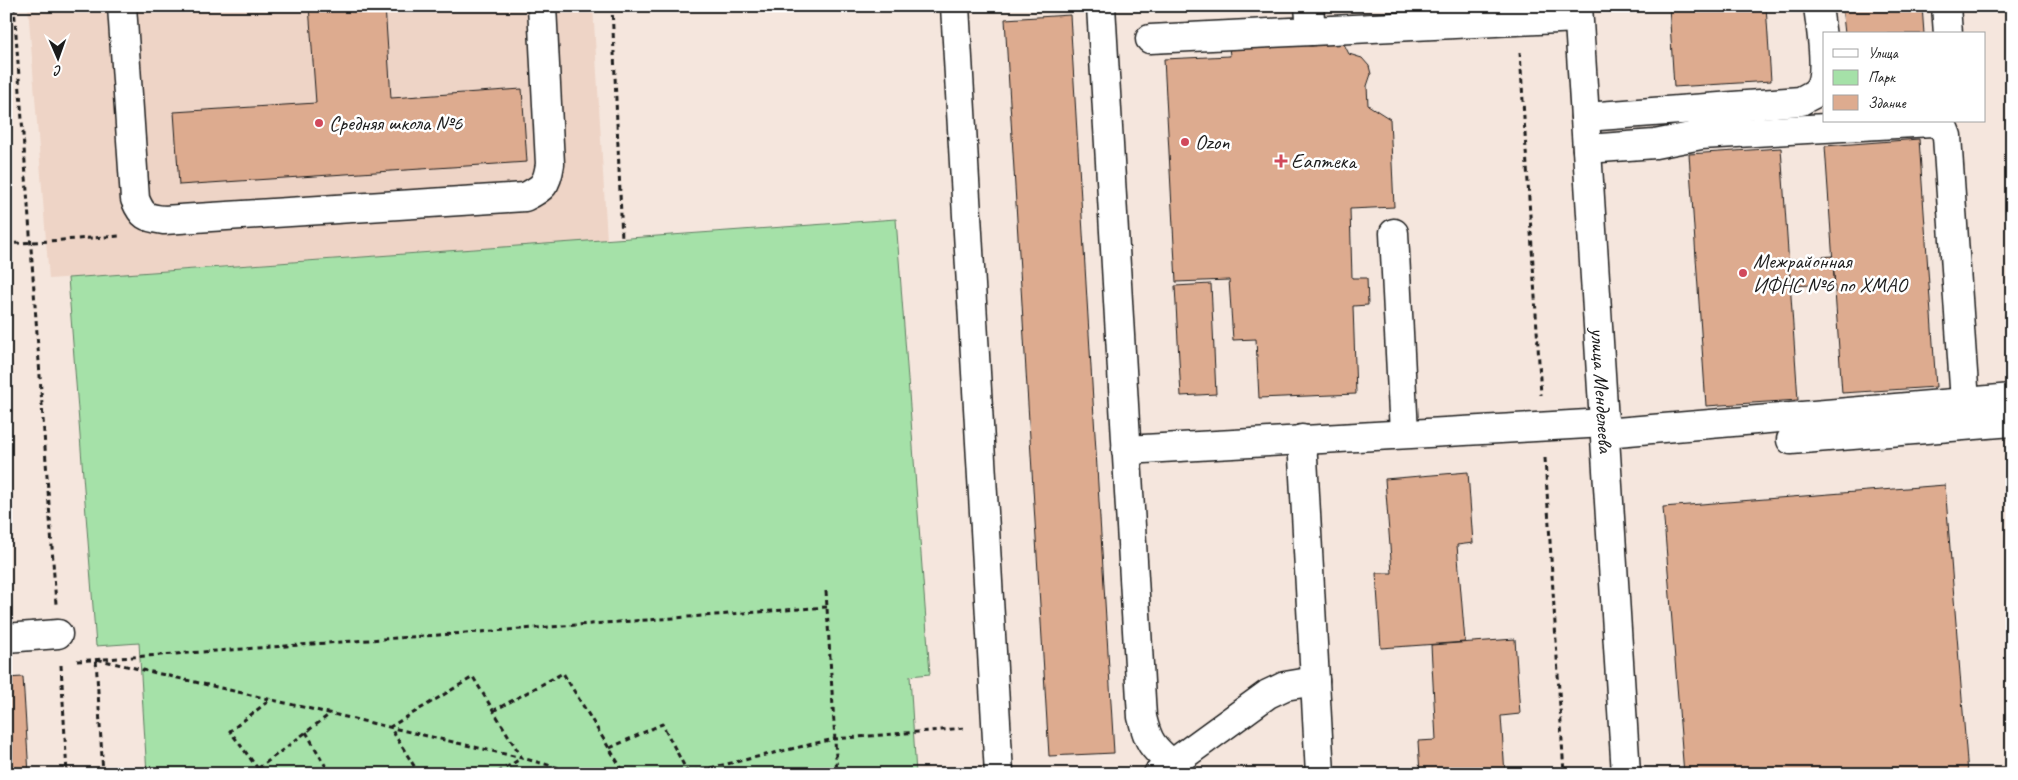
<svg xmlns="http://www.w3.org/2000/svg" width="2018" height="780" viewBox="0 0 2018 780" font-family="Caveat,sans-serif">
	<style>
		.built { fill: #eed4c6 }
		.green { fill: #a5e1a8; stroke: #607e62 }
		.building { fill: #ddab8f; stroke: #1c1c1c }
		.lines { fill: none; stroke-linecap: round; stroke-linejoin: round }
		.minor-casing { stroke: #1c1c1c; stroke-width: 31 }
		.path { stroke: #1c1c1c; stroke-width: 3; stroke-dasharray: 5 4; stroke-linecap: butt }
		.minor { stroke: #fff; stroke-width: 28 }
		.poi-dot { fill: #d1495b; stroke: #fff; stroke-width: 2 }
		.labels { text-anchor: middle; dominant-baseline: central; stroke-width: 5; stroke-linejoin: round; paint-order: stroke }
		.poi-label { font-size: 21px; fill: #1c1c1c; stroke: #fff; text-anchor: start }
		.street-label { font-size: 21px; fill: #1c1c1c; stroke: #fff }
	</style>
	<rect width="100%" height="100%" fill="#f5e6dd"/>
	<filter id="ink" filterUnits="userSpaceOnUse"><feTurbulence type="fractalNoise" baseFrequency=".02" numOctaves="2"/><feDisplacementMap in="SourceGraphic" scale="10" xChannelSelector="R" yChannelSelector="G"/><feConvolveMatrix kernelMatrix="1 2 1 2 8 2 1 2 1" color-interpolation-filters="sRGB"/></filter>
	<g filter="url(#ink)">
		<path class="built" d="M28,6h565l14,234 -558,39z"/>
		<path class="green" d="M896,219l34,455 -20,2 6,98h-769l-8,-131 -43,3 -28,-368z"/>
		<path class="building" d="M309,6h76l6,92 131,-9 5,73 -348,23 -5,-73 142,-9z
			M1669,6h97l5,75 -97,6z
			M1842,6h80l2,28h-79z
			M1070,15l44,738 -65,3 -44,-737z
			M1343,42l6,12 13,4 7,8 2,8 -4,12 1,19 22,14 4,88 -44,2 2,69h15l1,27 -15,1 3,88 -97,4 -3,-59 -23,1 -4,-60 -53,2 -12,-223 66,-3 -1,-9z
			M1919,139l17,248 -94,6 -17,-247z
			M1781,148l17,252 -92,6 -17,-252z
			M1832,256l3,28 -45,2 -1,-26z
			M1211,284l5,110 -35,2 -6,-110z
			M1468,472l5,71 -16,2 8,97 -84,6 -5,-75h16l-7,-94z
			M1945,485l23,289h-284l-21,-267z
			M1515,639l5,75 -19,2 4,58h-85l-2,-33 18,-1 -5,-95z
			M23,677l6,97h-23v-96z"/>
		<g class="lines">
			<g class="minor-casing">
				<g id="minor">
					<path d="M122,6l13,193c7,17 11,19 29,21l361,-23c18,-9 22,-12 25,-33l-8,-158"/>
					<path d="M955,6l44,768"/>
					<path d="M1101,6l41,711c6,25 10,30 30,47"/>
					<path d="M1309,6l2,25 267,-13"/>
					<path id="s1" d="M1578,6l48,768"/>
					<path d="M1946,6l2,28"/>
					<path d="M1150,39l161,-8"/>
					<path d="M1585,117l216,-16c4,-3 10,-5 14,-8 16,-14 5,-67 3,-87"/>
					<path d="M1587,149l68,-5 46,-9 231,-13 11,4 4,10 18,266"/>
					<path d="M1394,233l10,200"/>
					<path d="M1605,433l407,-35"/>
					<path d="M1302,439l18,335"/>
					<path d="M1791,440l221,-18"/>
					<path d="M1126,450l479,-27"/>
					<path d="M6,638l52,-4"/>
					<path d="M1158,774l110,-80 17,-8 30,-5"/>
				</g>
			</g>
			<path class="path" d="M14,6l42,598
				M612,6l10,233
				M1520,52l21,343
				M6,244l114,-8
				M1545,458l19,316
				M826,591l11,183
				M77,661l750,-54
				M61,665l6,109
				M493,711l70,-38 62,101
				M306,732l24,42
				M610,748l52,-24 26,49
				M258,769l-28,-38 41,-32
				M103,774l-7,-115 426,99 60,16
				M251,774l79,-60
				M413,774l4,-3
				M419,774l-29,-47 83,-50 49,81 -27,16
				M684,774l150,-35 131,-11"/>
			<use href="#minor" class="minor"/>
		</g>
	</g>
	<g class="poi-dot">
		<circle cx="319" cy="123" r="5"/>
		<circle cx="1185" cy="142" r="5"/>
		<path d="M1278.5 153.5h5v5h5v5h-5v5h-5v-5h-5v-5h5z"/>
		<circle cx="1743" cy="273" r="5"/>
	</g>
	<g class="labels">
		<g class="poi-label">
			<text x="329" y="123">Средняя школа №6</text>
			<text x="1195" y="142">Ozon</text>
			<text x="1291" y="161">Еаптека</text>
			<text x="1753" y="261">Межрайонная<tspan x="1753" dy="24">ИФНС №6 по ХМАО</tspan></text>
		</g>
		<g class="street-label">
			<text stroke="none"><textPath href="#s1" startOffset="385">улица Менделеева</textPath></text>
		</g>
	</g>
	<rect width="2018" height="780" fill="none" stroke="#fff" stroke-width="25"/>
	<rect x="12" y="12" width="1993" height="755" fill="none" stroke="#1c1c1c" stroke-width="2" filter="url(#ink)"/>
	<rect x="1823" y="32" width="162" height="90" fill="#ffffff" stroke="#a4a4a4"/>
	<rect x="1833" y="49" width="25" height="8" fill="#ffffff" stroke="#a4a4a4"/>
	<text x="1868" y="58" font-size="15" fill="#1c1c1c">Улица</text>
	<rect x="1833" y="70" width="25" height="15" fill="#a5e1a8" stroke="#a4a4a4"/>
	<text x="1868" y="82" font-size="15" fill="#1c1c1c">Парк</text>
	<rect x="1833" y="95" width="25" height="15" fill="#ddab8f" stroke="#a4a4a4"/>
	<text x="1868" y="108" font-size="15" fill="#1c1c1c">Здание</text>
	<g transform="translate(58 58) rotate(178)" stroke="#ffffff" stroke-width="4" paint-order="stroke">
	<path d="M0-4L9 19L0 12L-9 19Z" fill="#1c1c1c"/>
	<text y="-8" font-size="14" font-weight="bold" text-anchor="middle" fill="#1c1c1c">С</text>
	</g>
</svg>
